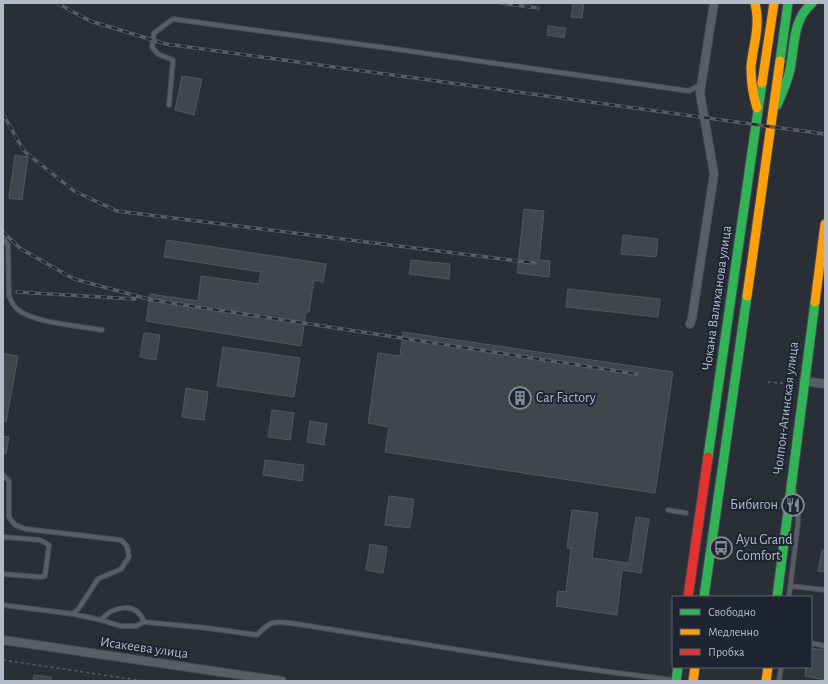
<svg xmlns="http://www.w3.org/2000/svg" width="828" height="684" viewBox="0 0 828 684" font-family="'Alegreya Sans',sans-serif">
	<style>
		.building { fill: #41454c; stroke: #52565f }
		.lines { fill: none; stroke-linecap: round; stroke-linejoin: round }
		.lane-casing { stroke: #464950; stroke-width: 6 }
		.street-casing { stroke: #464950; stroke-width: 10 }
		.fast-casing { stroke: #464950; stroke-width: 11 }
		.slow-casing { stroke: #464950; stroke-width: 11 }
		.jam-casing { stroke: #464950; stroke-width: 11 }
		.path { stroke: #575c62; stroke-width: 1.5; stroke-dasharray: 3 3; stroke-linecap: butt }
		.lane { stroke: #5a5d65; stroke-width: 4 }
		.street { stroke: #5a5d65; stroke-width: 8 }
		.fast { stroke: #30b455; stroke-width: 9 }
		.slow { stroke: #ff9f0a; stroke-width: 9 }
		.jam { stroke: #e5322d; stroke-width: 9 }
		.rail-casing { stroke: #595c62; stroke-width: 3.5 }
		.rail { stroke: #1e2431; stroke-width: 2; stroke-dasharray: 6; stroke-linecap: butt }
		.labels { text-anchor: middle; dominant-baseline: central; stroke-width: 4; stroke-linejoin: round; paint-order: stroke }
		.street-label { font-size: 14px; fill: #b5bac8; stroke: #1e2431 }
		.poi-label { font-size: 14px; fill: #b5bac8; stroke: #1e2431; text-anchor: start }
	</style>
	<rect width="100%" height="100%" fill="#2a2e37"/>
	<path class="building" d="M573,3h11l-2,15 -11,-1z
		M548,26l18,2 -2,10 -17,-3z
		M182,76l20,3 -8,36 -19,-5z
		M15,155l13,2 -6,43 -13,-2z
		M524,209l20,2 -5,49 11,1 -1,16 -32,-4z
		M623,235l35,4 -2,18 -35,-3z
		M167,240l159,24 -3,18 -9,-2 -5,32h-3l-5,34 -155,-25 4,-27 48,7 3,-25 58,8 2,-12 -97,-15z
		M411,260l39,4 -1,15 -40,-5z
		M568,289l92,10 -2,18 -92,-10z
		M403,332l270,40 -18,121 -270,-41 4,-25 -21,-4 10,-70 22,3z
		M144,333l16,2 -4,25 -16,-3z
		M223,347l77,11 -6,39 -77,-11z
		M4,354l14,2 -12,66 -3,-1v-62z
		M186,388l22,4 -4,28 -22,-3z
		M272,410l22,3 -4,27 -22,-3z
		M310,421l17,3 -3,21 -17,-3z
		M3,436l6,1 -3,17h-3z
		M265,460l39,5 -2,16 -39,-6z
		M389,496l25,3 -4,29 -25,-3z
		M572,510l26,3 -6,45 37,5 7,-46 13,2 -8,54 -19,-3 -5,45 -61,-9 2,-15 8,1 5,-44h-4z
		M370,544l17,3 -4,26 -17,-3z
		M822,550l3,1v21l-7,-1z
		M811,648l14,2v30l-20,-4 1,-9h5z
		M34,675l17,2v4h-18z"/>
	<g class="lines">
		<g class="lane-casing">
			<path id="lane" d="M169,105l4,-45 -15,-6 -6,-7 2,-14 19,-14 222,30 294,42 11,-6
				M3,238l5,7 1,51c2,5 4,9 8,13 16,14 64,17 85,21
				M3,475l6,6v36l6,8 11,4 95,11 6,6 2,11 -8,12 -23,10 -19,29 -6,6 -70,-9
				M668,510l18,3
				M3,537l37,3 9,5 -4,31 -4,1 -38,-3
				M791,586l34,4
				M789,597l9,-74v-8l-4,-25
				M73,614l28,6 19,6h16l8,-4 63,6 50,7c13,-13 14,-14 33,-12 128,20 255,42 384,57
				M101,620c12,-14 35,-19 43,2
				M811,643l14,3
				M779,681l2,-14"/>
		</g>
		<g class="street-casing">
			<path id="street" d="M690,324l2,-6 22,-144 -14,-81 14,-90
				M804,381l21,3
				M3,640l279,41"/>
		</g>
		<g class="fast-casing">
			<path id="fast" d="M780,61l8,-58
				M777,105c5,-11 10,-23 13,-35 5,-25 2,-49 22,-67
				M708,457l54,-374
				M704,597l43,-301
				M777,597l38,-295
				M676,681l2,-14"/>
		</g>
		<g class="slow-casing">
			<path id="slow" d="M755,3c1,5 2,10 2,15 1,17 -5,33 -6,50 0,14 2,27 6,40
				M762,83l12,-80
				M747,296l33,-235
				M815,302l10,-78
				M693,681l2,-14
				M766,681l2,-14"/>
		</g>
		<g class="jam-casing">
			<path id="jam" d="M688,597l20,-140"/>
		</g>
		<path class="path" d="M768,382l22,2 4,-1
			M3,660l141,21"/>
		<use href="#lane" class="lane"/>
		<use href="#street" class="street"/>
		<use href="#fast" class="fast"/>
		<use href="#slow" class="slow"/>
		<use href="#jam" class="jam"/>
		<g class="rail-casing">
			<path id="rail" d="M57,3l33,18 76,23 659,90
				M501,3l37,5
				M3,114l21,37 50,40 43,20 418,52
				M3,232l18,17 53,30 78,21 485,74
				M17,292l118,7"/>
		</g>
		<use href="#rail" class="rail"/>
	</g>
	<defs>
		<g id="building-ring" transform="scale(1.15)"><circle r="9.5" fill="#1e2431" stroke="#848995" stroke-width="1.5"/><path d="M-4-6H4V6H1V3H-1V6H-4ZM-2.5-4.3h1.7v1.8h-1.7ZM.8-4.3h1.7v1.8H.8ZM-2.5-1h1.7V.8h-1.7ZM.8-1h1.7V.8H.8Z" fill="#848995"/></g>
		<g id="restaurant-ring" transform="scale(1.15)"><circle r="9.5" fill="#1e2431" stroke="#848995" stroke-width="1.5"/><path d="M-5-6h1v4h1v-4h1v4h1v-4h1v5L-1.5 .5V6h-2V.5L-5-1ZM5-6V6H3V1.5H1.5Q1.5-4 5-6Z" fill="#848995"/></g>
		<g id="bus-ring" transform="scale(1.15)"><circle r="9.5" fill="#1e2431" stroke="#848995" stroke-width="1.5"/><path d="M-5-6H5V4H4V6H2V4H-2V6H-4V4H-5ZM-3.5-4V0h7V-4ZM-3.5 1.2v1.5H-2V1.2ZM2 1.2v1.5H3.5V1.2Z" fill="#848995"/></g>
	</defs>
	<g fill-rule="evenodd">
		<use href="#building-ring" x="520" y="398"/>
		<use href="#restaurant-ring" x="793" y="505"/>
		<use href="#bus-ring" x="721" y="548"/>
	</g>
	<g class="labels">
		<g class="street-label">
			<text transform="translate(717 298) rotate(-82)">Чокана Валиханова улица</text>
			<text transform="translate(786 408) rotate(-83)">Чолпон-Атинская улица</text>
			<text transform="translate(144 648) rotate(8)">Исакеева улица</text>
		</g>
		<g class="poi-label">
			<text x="536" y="398">Car Factory</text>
			<text x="778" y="505" text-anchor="end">Бибигон</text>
			<text x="736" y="540">Ayu Grand<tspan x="736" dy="16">Comfort</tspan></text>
		</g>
	</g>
	<rect width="828" height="684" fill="none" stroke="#b5bac8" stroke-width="8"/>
	<rect x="672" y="596" width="140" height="72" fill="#1e2431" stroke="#5a606d"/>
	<rect x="680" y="609" width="20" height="6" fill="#30b455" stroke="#5a606d"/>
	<text x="708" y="616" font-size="12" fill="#b5bac8">Свободно</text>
	<rect x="680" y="629" width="20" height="6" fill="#ff9f0a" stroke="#5a606d"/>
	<text x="708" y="636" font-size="12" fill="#b5bac8">Медленно</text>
	<rect x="680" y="649" width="20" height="6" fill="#e5322d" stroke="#5a606d"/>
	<text x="708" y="656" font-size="12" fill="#b5bac8">Пробка</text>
</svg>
